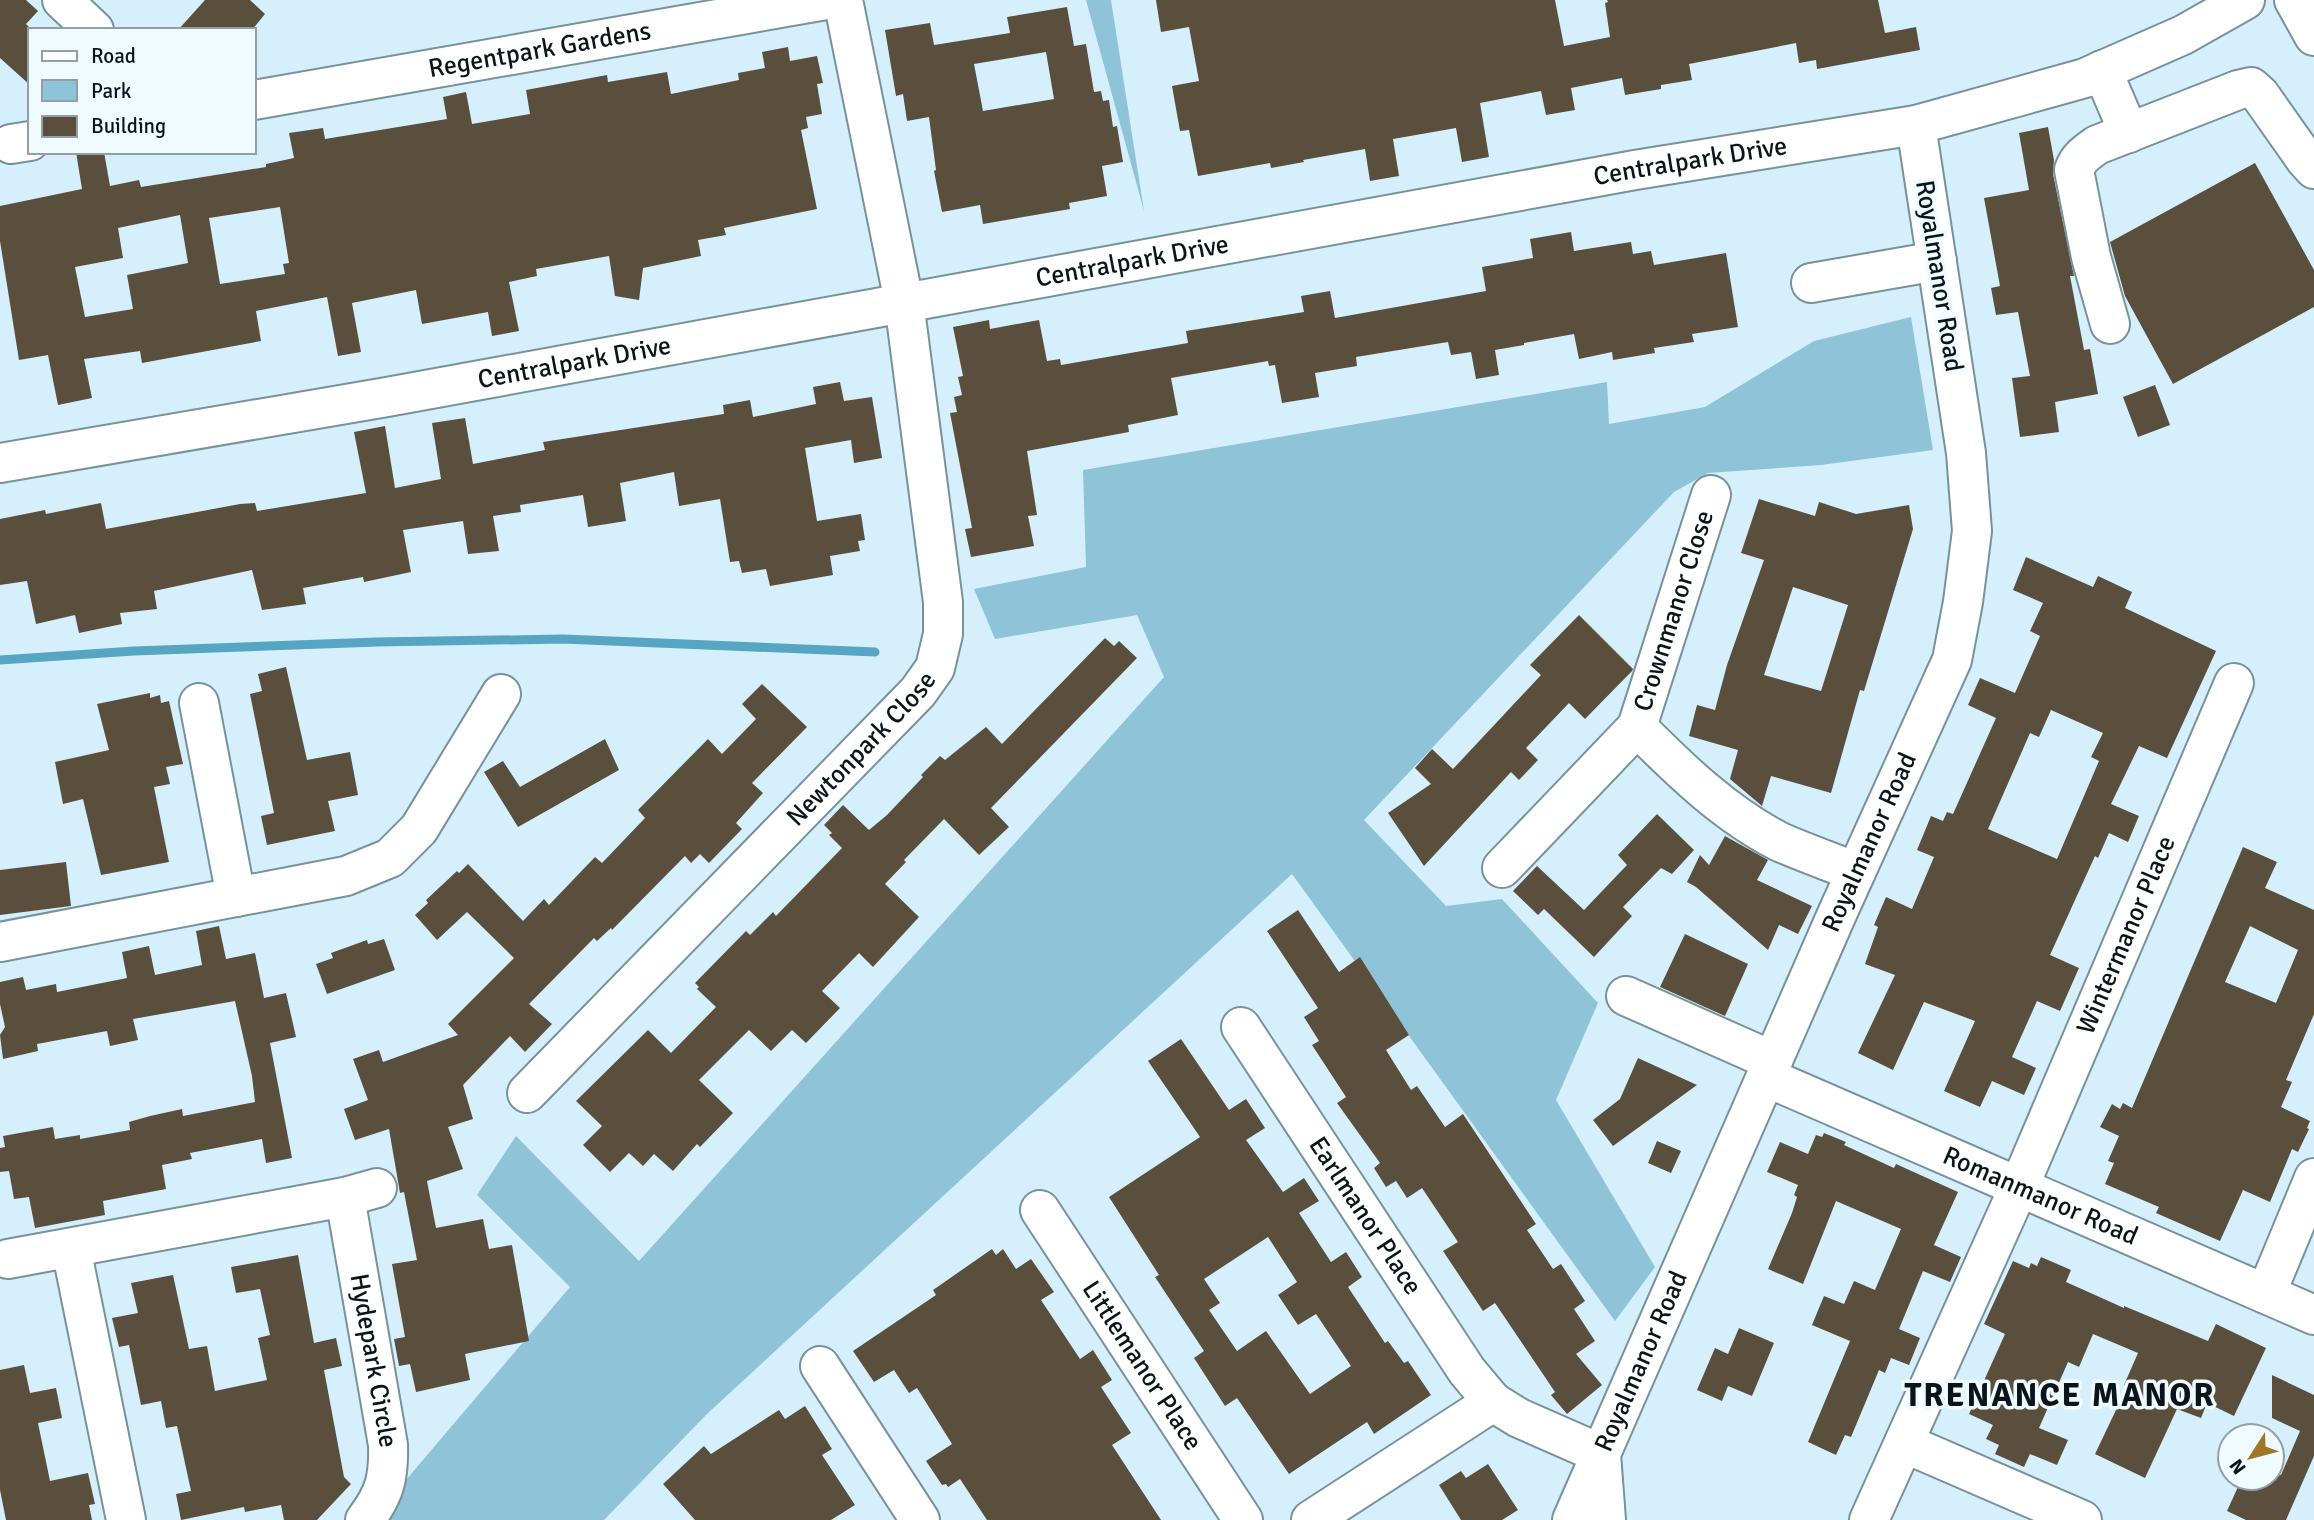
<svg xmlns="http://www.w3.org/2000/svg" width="2314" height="1520" viewBox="0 0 2314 1520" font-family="Signika,sans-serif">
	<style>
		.green { fill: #8fc3d7 }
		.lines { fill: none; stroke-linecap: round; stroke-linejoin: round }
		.stream { stroke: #56a5c2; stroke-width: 9 }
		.building { fill: #5a4f3c; fill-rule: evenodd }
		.minor-casing { stroke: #78929c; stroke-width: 42 }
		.minor { stroke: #fff; stroke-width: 38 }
		.labels { text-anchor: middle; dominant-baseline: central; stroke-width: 7; stroke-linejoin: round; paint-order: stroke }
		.street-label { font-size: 26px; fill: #0b1519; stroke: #f0fbff }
		.district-label { font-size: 33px; font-weight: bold; letter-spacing: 2px; fill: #0b1519; stroke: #f0fbff }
	</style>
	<rect width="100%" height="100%" fill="#d5f0fc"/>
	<path class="green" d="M1086,0h25l33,211z
		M1911,317l22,133 -112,15 -113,8 -34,19 -310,328 82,86 56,-7 96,104 -42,97 99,167 -40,54 -323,-447 -585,540 -103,106h-232l198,-233 -93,-92 39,-59 123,125 525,-584 -27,-62 -142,24 -21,-50 112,-22 -3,-97 524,-88 2,42 96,-17 109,-66z"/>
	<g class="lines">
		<path class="stream" d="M0,660l134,-9 243,-9 186,-3 312,13"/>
	</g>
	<path class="building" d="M0,0h26l12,11 -12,13 4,4v57l-30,-27z
		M205,0h45l15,14 -13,16h-74z
		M1156,0h399l9,46 46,-9 -5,-34 3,-1 -1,-2h271l7,33 31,-6 4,23 -103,19 -1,-9 -17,3 -3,-20 -107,21 3,16 -31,5v4l-36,6 -3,-17 -51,10 4,22 -29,5 -5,-24 -61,12 9,54 -27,5 -6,-34 -63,11 6,37 -29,5 -5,-32 -62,11 1,2 -33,6 -1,-5 -72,13 -9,-46 -9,1 -8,-45 27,-5 -10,-54 -28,5z
		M1067,7l7,39 12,-2 8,48 7,-1 2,10 6,-1 4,27 4,-1 6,36 -21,4 5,30 -38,7 1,6 -87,15 -3,-19 -38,7 -8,-41 2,-1 -7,-53 -22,4 -4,-27 -7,2 -11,-66 45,-7 4,22 76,-12 -3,-16zM1046,52l8,47 -71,12 -9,-47z
		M788,47l2,14 27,-5 6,27 -6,1 5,30 -16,3 2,11 -7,2 16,79 -93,19 2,7 -28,5 3,16 -58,12 -4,32 -24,-4 -6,-40 -73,13 1,7 -28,6 10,49 -27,5 -4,-24 -66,12 -6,-34 -64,13 9,49 -23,4 -11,-59 -71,14 5,30 -119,22 -2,-12 -56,8 8,39 -34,7 -10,-50 -29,5 -19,-119v-35l82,-17 -6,-37h28l6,34 29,-6 2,7 125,-20v-3l28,-6 -5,-25 34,-5 2,11 122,-20 -4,-22 23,-5 6,32 58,-10 -4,-24 81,-15 1,7 59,-10 4,22 68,-14 -1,-7 27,-5 -3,-16zM280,207l9,56 -6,1 2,10 -65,10 -11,-66zM180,215l8,48 -61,12 6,34 -48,8 -10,-50 48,-9 -5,-30z
		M2048,127l6,33 -1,14 21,102h-4l14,74 6,-1 8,45 -43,8 4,30 -39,5 -8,-59 18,-2 -12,-64 -22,3 -5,-27 9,-2 -16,-88 45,-8 -10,-57z
		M2255,163l59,107v37l-141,77 -48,-88 -15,-54z
		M1571,232l3,19 57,-9 2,12 18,-3 3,14 72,-12 12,74 -46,7 2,8 -40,6 1,5 -42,7 -1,-8 -33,7 -5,-25 -50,9v2l-29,5 4,25 -23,4 -5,-27 -20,3 -3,-13 -92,15 1,9 -42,7 4,24 -37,6 -7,-38 -6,1 -1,-5 -97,17 7,37 -50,10 1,7 -102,19 10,64 -9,1 6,30 -63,11 -6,-28 7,-1 -22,-115 7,-1 -3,-15 8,-2 -4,-18 5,-1 -10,-49 36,-7 1,9 49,-9 8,41 13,-2 1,6 127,-22 -2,-12 118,-19 -3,-16 29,-5 5,27 151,-27 -4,-24 51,-9 -3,-19z
		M840,382l4,19 28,-4 10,61 -28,5 -3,-23 -46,8 12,73 44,-7 4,26 -7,1 2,10 -30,5 3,19 -63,11 -4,-17 -24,4 -3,-12 -9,1 -10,-63 -41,7 -5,-34 -54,11 6,38 -38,6 -5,-32 -63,10 1,7 -28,4 6,35 -31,3 -5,-33 -60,9 8,42 -47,10 -1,-5 -60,11 3,16 -44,6 -10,-40 -98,21 3,18 -37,4 2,11 -43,9 -4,-18 -39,9 -9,-43 -27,4v-66l45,-9 1,4 55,-11 5,26 134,-25 15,-1 2,8 109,-18 -12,-61 31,-6 10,62 46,-9 -9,-56 33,-5 8,46 72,-14 -2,-8 181,-28 -1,-9 27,-5 3,17 63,-13 -3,-17z
		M2155,385l15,40 -32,12 -15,-40z
		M1759,499l56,17 4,-14 37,12 53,-9 4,24 -49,162 -4,-1 -29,103 -60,-17 -9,30 -32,-27 8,-29 -49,-14 8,-31 18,5 12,-45 37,-105 -23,-7zM1793,587l55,18 -27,86 -57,-16z
		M2026,557l67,30 5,-11 34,16 -7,16 91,43 -49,107 -28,-12 -28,58 28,12 -11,26 -19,-9 -11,25 -3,-2 -45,99 29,13 -19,43 -23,-10 -25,56 24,11 -12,27 -32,-14 -12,26 -36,-16 31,-70 -51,-19 -31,68 -35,-17 37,-78 -30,-11 13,-37 -4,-2 12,-28 26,12 22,-52 -17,-7 14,-34 12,5 4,-9 6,2 43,-96 -28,-13 12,-27 35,15 25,-57 -10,-5 13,-28 -30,-13zM2051,710l52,23 -12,24 8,4 -42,98 -69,-30 42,-96 9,4z
		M1579,615l54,54 -1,2 -47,48 -16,-16 -43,45 12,12 -19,20 -8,-8 -87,94 -36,-53 43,-29 -16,-16 17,-19 21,20 88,-94 -11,-10z
		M1105,638l9,8 5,-5 18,17 -146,150 18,19 -30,28 -35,-36 -40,41 2,2 -21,22 34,33 -46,50 -14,-14 -37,38 18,17 -34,35 -14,-13 -21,21 -22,-21 -50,50 34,33 -33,34 -3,-3 -24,27 -19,-17 -11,12 -14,-13 -19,19 -27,-27 19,-19 -26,-25 72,-71 23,23 45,-46 -19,-18 2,-2 -4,-4 51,-52 4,4 23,-23 3,4 66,-68 -13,-13 3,-2 -8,-8 19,-20 26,25 18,-15 36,-38 -2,-2 19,-19 5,4 41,-33 16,17z
		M286,667l21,93 43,-8 8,43 -30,6 7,30 -68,14 -6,-29 13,-3 -24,-119 12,-3 -4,-17z
		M762,684l45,43 -55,56 11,10 -27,30 6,6 -33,34 -9,-9 -9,9 -6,-7 -73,74 -1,-2 -14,13 -3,-3 -65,66 23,20 -27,28 -15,-16 -47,49 10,34 -25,8 15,42 -36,12 9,47 47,-9 6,30 23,-4 17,96 -64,13 5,26 -54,12 -6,-28 -11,2 -5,-27 11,-2 -13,-73 25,-4 -13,-68 -4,1 -11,-64 -34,11 -11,-31 24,-9 -15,-41 26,-9 4,12 75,-27 -10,-11 66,-66 -47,-46 -30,28 -22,-25 13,-12 -2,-3 31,-29 2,2 9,-9 55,57 21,-22 5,6 46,-48 7,6 43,-45 -7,-8 70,-71 14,15 34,-35 -14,-15z
		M150,693v5l10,-3 1,8 8,-2 14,63 -17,3 4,17 -16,3 15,75 -68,13 -18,-76 -20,5 -8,-42 54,-12 -12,-46z
		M605,739l14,31 -101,57 -34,-55 19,-11 17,26z
		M1657,814l37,36 -22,24 -11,-6 -38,39 9,9 -38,41 -50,-48 -6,6 -25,-24 24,-25 47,44 43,-45 -9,-10z
		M1725,836l43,24 -11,20 55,26 -14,28 -19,-9 -11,25 -72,-63 -9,-5 13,-27 9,10z
		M2243,847l34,15 -12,26 49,22v104l-28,66 6,2 -11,25 29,14 -3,7 2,1 -11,23 -6,-3 -22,53 -27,-12 -23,51 -64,-28 3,-6 -54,-23 9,-21 -6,-2 11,-25 -19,-9 12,-23 8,5 3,-6 9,5zM2250,926l48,24 -22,53 -51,-21z
		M66,862l5,44 -71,9v-45z
		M1298,910l41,62 21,-15 49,78 -23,15 25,40 6,-4 28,41 18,-13 73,110 -9,6 26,39 8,-5 24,37 -11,8 21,32 -19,13 26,31 -35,29 -16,-19 4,-3 -60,-89 -12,8 -40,-60 15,-9 -36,-54 -15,10 -11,-17 -10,6 -12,-19 6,-5 -43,-60 9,-6 -34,-52 7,-4 -15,-24 14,-9 -51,-77z
		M219,926l7,33 29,-6 9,45 22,-5 10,44 -26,6 22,115 -26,5 -4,-24 -72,14 2,6 -30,6 4,24 -63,12 2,14 -70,13 -6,-31 -15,2 -5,-28 -9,1v-24l5,-1 -2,-11 50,-9 2,12 25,-4v4l50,-9 -1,-8 21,-6 32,-7 1,7 72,-14 -3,-26 -17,-75 -102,18 5,21 -28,6 -3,-15 -70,13 1,7 -35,8 -3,-24 5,-8 -5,-23v-22l23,-5 3,13 30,-6 1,8 70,-14 -5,-26 27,-6 6,29 47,-10 -6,-34z
		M1685,934l63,30 -23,52 -65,-29z
		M384,939l11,31 -68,24 -11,-30 17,-6 -2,-5 36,-13 1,4z
		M1181,1039l48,71 17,-11 19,29 -19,12 37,52 21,-14 15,23 -20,12 32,49 15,-10 16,25 -14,10 37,56 3,-2 16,22 4,-2 23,34 -57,39 -7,-12 -78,52 -52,-76 -12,8 -31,-48 10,-7 -49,-74 4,-2 -50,-78 91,-60 -52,-76zM1268,1237l29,45 -19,13 20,30 18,-11 35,52 -41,28 -44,-63 -29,20 -28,-41 11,-7 -16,-24z
		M1638,1058l59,27 -84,61 -20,-26 27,-21z
		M1824,1133l22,9 -2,3 50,23 2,-4 62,28 -24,53 27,12 -11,25 -27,-11 -24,58 21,9 -11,27 -18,-7 -6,15 -6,-3 -28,67 -6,-2 -9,20 -28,-13 42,-101 -38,-16 12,-29 20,8 10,-23 21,9 26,-61 -65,-28 -33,83 -35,-15 24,-56 5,-16 -3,-2 4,-10 -31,-13 13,-30 28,12 8,-19 6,2z
		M1657,1141l24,10 -10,22 -23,-10z
		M992,1249l4,6 7,-6 13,20 15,-10 23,33 -13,8 39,59 13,-9 19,30 -11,7 30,46 -19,12 49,75h-174l-27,-41 -12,8 -2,-3 -4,1 -16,-24 26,-17 -35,-56 -8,5 -15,-23 -20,12 -21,-31 83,-56 -3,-5z
		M298,1255l16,88 22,-5 6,28 -18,4 20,107 7,7 -34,36h-33l-3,-15 -36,7 -1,-5 -63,13 -5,-26 15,-3 -14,-65 -11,2 -5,-27 -20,4 -12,-60 -10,2 -7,-29 26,-5 -7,-30 42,-8 16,74 18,-3 8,45 52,-11 -9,-42 12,-3 -10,-46 -24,4 -5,-26z
		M2041,1257l30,13 -5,12 58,26v-2l84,35 8,-17 50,24 -32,68 -27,-13 -6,15 -24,-9 -32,69 -50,-24 32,-67 -3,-2 14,-32 -45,-19 -14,33 -11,-5 -29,66 29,12 -11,25 -27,-11 -6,13 -29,-13 4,-9 -13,-6 7,-14 -24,-11 36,-80 -21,-10 29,-63 16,7 2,-5 6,3z
		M1739,1328l35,15 -22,53 -24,-10 -6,15 -25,-11 18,-42 13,6z
		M24,1365l6,28 26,-5 6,30 -24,5 12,58 38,-8 7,31 -6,1 3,15h-86l-6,-30v-120z
		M2272,1375l42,20v61l-28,64h-40l-19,-9 15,-33h30v-7l9,4 19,-44 -28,-13z
		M805,1406l27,43 -10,6 33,50 -24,15h-136l-32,-36 41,-38 7,8 68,-44 6,9z
		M1488,1464l30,46 -16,10h-41l-22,-35 22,-14 5,7z"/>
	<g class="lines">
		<g class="minor-casing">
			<g id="minor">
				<path d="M62,0l32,30"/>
				<path d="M2294,0l20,36"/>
				<path d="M2102,70l27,63"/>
				<path id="s1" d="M254,100l572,-100"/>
				<path d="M11,144l19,-3"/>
				<path d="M1811,283l126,-22"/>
				<path d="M2110,324l-19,-67 -17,-87c4,-12 12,-17 23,-25l141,-55 13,-3 9,8 45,64 9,10"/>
				<path id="s2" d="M0,463l387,-66 1248,-227 281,-45 169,-47 98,-43 62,-35"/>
				<path d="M199,703l37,194"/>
				<path d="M1637,727c43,43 88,87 143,115 25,11 51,20 76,30"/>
				<path id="s3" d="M1502,868l135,-141 74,-232"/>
				<path d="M0,942l346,-66 44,-18 29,-29 82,-135"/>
				<path d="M1626,996l147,65"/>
				<path id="s4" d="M1241,1027l226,344 26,31"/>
				<path id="s5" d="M1766,1077l548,238"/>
				<path id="s6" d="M527,1093l391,-401 17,-24 8,-34v-32l-39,-300 -61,-302"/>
				<path id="s7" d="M345,1197l43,248c1,32 -3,49 -23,75"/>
				<path id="s8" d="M1040,1210l203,310"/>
				<path d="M71,1248l55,272"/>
				<path d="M8,1259l337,-62 32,-9"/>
				<path d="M2266,1294l48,-116"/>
				<path d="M820,1366l100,154"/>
				<path d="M1904,1443l178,77"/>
				<path d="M1311,1520l182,-118 26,16 82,36 5,66"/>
				<path id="s9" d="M1572,1520l265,-606 115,-254 11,-58 9,-71 -6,-78 -50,-328"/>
				<path id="s10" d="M1869,1520l150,-333 215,-504"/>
			</g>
		</g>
		<use href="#minor" class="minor"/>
	</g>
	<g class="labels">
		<g class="street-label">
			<text stroke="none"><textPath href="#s1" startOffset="290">Regentpark Gardens</textPath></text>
			<text stroke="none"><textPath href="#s2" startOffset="1717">Centralpark Drive</textPath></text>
			<text stroke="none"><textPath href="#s2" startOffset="1150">Centralpark Drive</textPath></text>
			<text transform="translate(1939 276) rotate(81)">Royalmanor Road</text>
			<text stroke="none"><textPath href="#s2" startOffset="583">Centralpark Drive</textPath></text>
			<text stroke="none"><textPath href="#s3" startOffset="317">Crownmanor Close</textPath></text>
			<text stroke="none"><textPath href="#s6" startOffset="480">Newtonpark Close</textPath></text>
			<text stroke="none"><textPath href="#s9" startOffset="740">Royalmanor Road</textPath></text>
			<text stroke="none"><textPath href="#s10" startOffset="639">Wintermanor Place</textPath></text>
			<text stroke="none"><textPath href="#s5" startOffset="299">Romanmanor Road</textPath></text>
			<text stroke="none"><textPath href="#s4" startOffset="226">Earlmanor Place</textPath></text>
			<text stroke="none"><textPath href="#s7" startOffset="166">Hydepark Circle</textPath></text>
			<text stroke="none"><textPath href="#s9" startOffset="173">Royalmanor Road</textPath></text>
			<text stroke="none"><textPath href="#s8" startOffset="186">Littlemanor Place</textPath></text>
		</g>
		<g class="district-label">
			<text x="2060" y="1395">TRENANCE MANOR</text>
		</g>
	</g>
	<rect x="28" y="28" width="228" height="126" fill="#f0fbff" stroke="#949fa3" stroke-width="2"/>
	<rect x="42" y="51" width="35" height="10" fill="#ffffff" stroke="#949fa3" stroke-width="2"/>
	<text x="91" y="63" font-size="21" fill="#0b1519">Road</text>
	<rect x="42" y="80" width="35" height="21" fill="#8fc3d7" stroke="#949fa3" stroke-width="2"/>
	<text x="91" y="98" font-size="21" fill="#0b1519">Park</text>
	<rect x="42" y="116" width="35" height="21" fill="#5a4f3c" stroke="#949fa3" stroke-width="2"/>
	<text x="91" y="133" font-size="21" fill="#0b1519">Building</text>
	<g transform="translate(2251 1457) rotate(234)"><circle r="33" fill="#f0fbff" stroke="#949fa3" stroke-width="2"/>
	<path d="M0-5L12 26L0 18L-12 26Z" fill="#a27627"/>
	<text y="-10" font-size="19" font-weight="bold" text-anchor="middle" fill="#0b1519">N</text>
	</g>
</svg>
